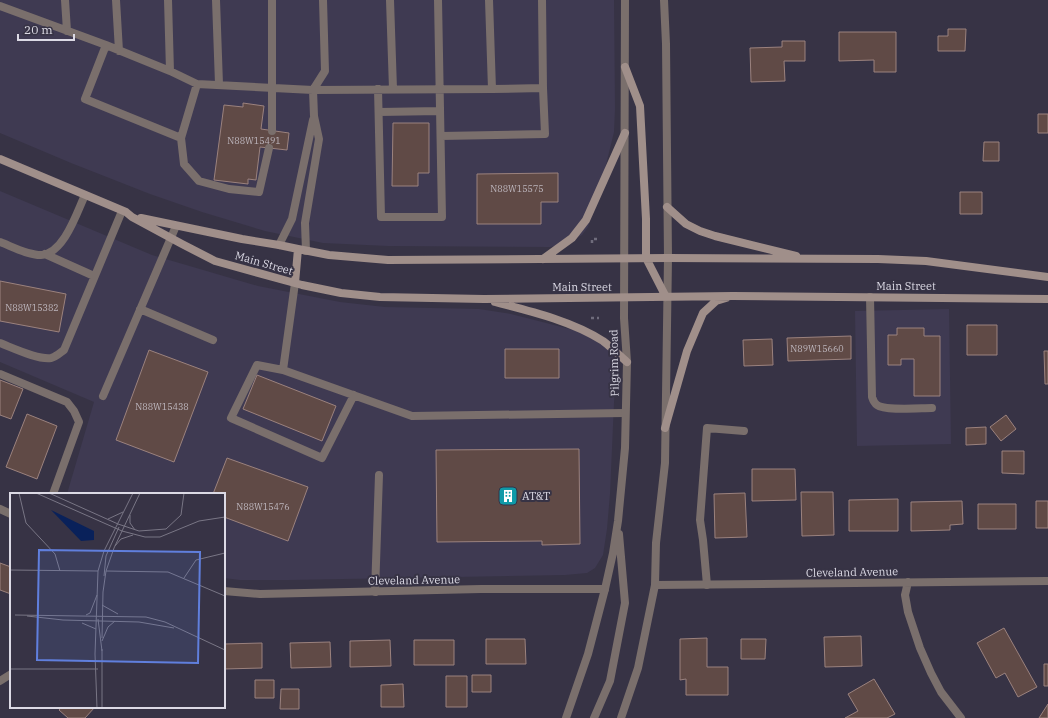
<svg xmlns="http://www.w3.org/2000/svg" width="1048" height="718" viewBox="0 0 1048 718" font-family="'IBM Plex Serif',serif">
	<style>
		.built { fill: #3f3a52 }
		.building { fill: #604a46; stroke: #9b827e }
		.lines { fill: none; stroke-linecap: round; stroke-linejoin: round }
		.path { stroke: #6f6c7c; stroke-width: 2.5; stroke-dasharray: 3 3; stroke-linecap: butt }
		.service { stroke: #7a6f6c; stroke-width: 8 }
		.minor { stroke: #7a6f6c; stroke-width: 8 }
		.tertiary { stroke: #7a6f6c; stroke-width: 8 }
		.secondary { stroke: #a08f8a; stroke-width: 8 }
		.labels { text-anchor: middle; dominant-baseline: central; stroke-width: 4; stroke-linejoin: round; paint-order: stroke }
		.number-label { font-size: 9px; fill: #bdb6bd }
		.street-label { font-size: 11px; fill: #dcdae5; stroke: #373345 }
		.poi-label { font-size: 11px; fill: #dcdae5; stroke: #373345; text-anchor: start }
		.inset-road { fill: none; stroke: #797685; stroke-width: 1 }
		.view { fill: #607fdd; fill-opacity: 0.15; stroke: #607fdd; stroke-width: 2 }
		.inset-edge { fill: none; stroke: #dcdae5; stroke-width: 2 }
	</style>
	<rect width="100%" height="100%" fill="#373345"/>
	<path class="built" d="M0,0h614l1,109 -1,23 -11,45 -15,50 -6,8 -20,10 -12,2 -162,-1 -65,-3 -58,-12 -63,-19 -52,-18 -79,-31 -71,-30z
		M0,191l152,64 106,31 82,16 45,5 94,2 32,5 86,22 10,8 7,15 1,21 -5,114 -3,35 -4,26 -8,13 -8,5 -22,2 -276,5h-49l-16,-2v-84h-157l27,-92 -94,-40z
		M949,309l2,135 -94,2 -2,-135z"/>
	<path class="building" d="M948,29h18l-1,22h-27v-15h10z
		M839,32h57v40h-22v-12l-35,1z
		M782,41h23v20h-21l1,20 -34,1 -1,-34 32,-1z
		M243,103l21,3 -3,23 28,4 -2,17 -27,-3 -4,33 -8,-1v5l-34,-4 10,-75 19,2z
		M1038,114h10v19h-10z
		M393,123h36v50h-11v13h-26z
		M984,142h15v19h-16z
		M558,173v29h-17v22h-64v-50z
		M960,192h22v22h-22z
		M0,281l66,13 -7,38 -59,-11z
		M967,325h30v30h-30z
		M897,328h27v8h16v60h-26v-37h-13v6h-13v-30h9z
		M851,336v23l-63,2 -1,-23z
		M772,339l1,26 -29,1 -1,-26z
		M505,349h54v29h-54z
		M149,350l59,22 -34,90 -58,-22z
		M1044,351h4v33h-3z
		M257,375l79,31 -14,35 -79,-32z
		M0,380l23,9 -12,30 -11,-4z
		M27,414l30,12 -20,53 -31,-12z
		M1006,415l10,14 -15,12 -11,-14z
		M986,427v17l-20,1v-17z
		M579,449l1,95 -38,1v-4l-105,1 -1,-92z
		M1002,451h22v23l-22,-1z
		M227,458l81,29 -20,54 -64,-24v-23h-11z
		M752,469h43l1,31 -44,1z
		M801,492h32l1,43 -32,1z
		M745,493l2,44 -32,1 -1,-44z
		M898,499v32h-49v-31z
		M962,501l1,23 -13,1v5l-39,1v-29z
		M1036,501h12v27h-12z
		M978,504h38v25h-38z
		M0,563l11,4v27l-11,-4z
		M1004,628l33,59 -19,10 -13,-24 -9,5 -19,-35z
		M861,636l1,30 -37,1 -1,-30z
		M707,638v29h21v28h-42v-16l-6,1v-41z
		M486,639h39l1,25h-40z
		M741,639h25l-1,20h-24z
		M390,640l1,26 -41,1v-26z
		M414,640h40v25h-40z
		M330,642l1,25 -40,1 -1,-25z
		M262,643v25l-38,1v-25z
		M1044,664h4v22h-4z
		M472,675h19v17h-19z
		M446,676h21v31h-21z
		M874,679l21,35 -8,4h-42l13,-7 -10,-17z
		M255,680h19v18h-19z
		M403,684l1,23h-23v-22z
		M281,689h18v20h-19z
		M1048,704v14h-9z
		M62,707h33l-10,11h-17l-9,-8z"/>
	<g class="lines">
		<path class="path" d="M592,243v-4h5
			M591,318h8"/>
		<path class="service" d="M65,0l2,31
			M116,0l3,51
			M168,0l2,71 27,13
			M216,0l3,84
			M272,0v131
			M390,0l3,89
			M489,0l3,89 51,-1 -1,-88
			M0,6l106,39 -21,54 96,39 16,-54 116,6 179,-1
			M106,45l64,26
			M378,89l3,128h61l-4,-217
			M379,112l61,-1
			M441,136l104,-2 -2,-46
			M181,138l3,26 15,17 30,8 30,3 10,-44
			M0,242c13,5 28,13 41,13 23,-1 36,-43 44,-60
			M279,245l13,-26 21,-99
			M306,251l-1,-28 14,-84 -5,-23 -1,-26 12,-19 -2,-71
			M45,254l49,22
			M295,283l-12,87 129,46 213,-3
			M870,297l2,100c1,3 2,6 5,8 8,6 43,3 55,3
			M140,309l73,31
			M0,343c13,5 38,17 51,15 5,-1 9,-5 13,-8l58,-139
			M283,370l-26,-5 -26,53 91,40 32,-63
			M0,374l67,28 7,9 5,11 -26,72
			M103,396l73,-170
			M707,585l-4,-45 -3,-20 7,-92 37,3
			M375,592l4,-117"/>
		<path class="minor" d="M0,509l11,5
			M908,582l-3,13 3,17 12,36 11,25 10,19 20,26
			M655,585l393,-4
			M224,591l36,3 221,-5h124
			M0,681l11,-7"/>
		<path class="tertiary" d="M566,718l22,-64 17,-65 8,-36 5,-32 7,-73 2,-86 -3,-44 1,-318
			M594,718l16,-37 15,-78 -6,-69
			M621,718l17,-50 17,-83 1,-42 9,-80 3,-205 -2,-214 -2,-44"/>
		<path class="secondary" d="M625,67l15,39 6,113v39l20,39
			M0,159l126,53 6,5 50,27 33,17 87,24 39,8 39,4 104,2 249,-3 315,3
			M667,207l19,17 14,7 15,5 81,20
			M141,218l101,21 37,6 19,4 31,6 59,5 280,-2 210,1 48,2 122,16
			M543,259l29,-21 14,-18 39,-87
			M295,283l3,-34
			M495,302c35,9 77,19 108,39 8,6 16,14 24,21
			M665,428l22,-77 16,-38 13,-12 10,-3"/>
	</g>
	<defs>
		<g id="building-square" transform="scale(1)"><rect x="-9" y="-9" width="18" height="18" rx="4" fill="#0f9aa8" stroke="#373345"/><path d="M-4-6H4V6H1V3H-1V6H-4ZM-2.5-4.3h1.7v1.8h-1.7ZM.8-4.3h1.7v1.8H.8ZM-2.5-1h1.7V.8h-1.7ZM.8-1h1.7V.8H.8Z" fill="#fff"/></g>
	</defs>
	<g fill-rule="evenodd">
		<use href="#building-square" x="508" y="496"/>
	</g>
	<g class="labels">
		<g class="number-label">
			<text x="254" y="140">N88W15491</text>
			<text x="517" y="188">N88W15575</text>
			<text x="32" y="307">N88W15382</text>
			<text x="817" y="348">N89W15660</text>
			<text x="162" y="406">N88W15438</text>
			<text x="263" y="506">N88W15476</text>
		</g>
		<g class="street-label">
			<text transform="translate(264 263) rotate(16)">Main Street</text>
			<text x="906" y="286">Main Street</text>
			<text x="582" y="287">Main Street</text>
			<text transform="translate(614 363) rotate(-91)">Pilgrim Road</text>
			<text transform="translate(852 572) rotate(-1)">Cleveland Avenue</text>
			<text transform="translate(414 580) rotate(-1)">Cleveland Avenue</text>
		</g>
		<g class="poi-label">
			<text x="522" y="496">AT&amp;T</text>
		</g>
	</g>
	<g transform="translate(10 493)">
		<rect width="215" height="215" fill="#373345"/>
		<path d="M41,17l43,21v9l-13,1z" fill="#09215a"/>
		<path class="inset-road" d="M9,0l7,30 29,31 5,17M26,0l86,38M39,0l69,31M120,22v8l5,7M98,26l15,-7M108,31l21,7 27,-2 15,-14 3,-22M112,38l23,6h15l39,-16 26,-4M105,53l6,-7 12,-4M0,77l88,1M96,78l62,1 57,24M94,83l2,-20 13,-29M174,85l12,-18 29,-7M92,112l16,9M5,122l131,2 19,5 60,28M76,122l4,-2 7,-18M17,123l36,4 76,2 35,6M88,126l4,32M72,130l14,6M92,145l1,-46 3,-21 8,-23 26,-55M92,148l6,-14 7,-6M92,156v59M0,176h88M87,215l-2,-54 3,-83 6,-20 29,-58"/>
		<path class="view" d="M29,57l161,2 -2,111 -161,-3z"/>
		<rect width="215" height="215" class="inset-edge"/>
	</g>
	<path d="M18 34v6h56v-6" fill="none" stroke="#dcdae5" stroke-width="2"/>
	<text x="24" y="34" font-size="12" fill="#dcdae5" stroke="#373345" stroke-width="3" paint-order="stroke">20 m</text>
</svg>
